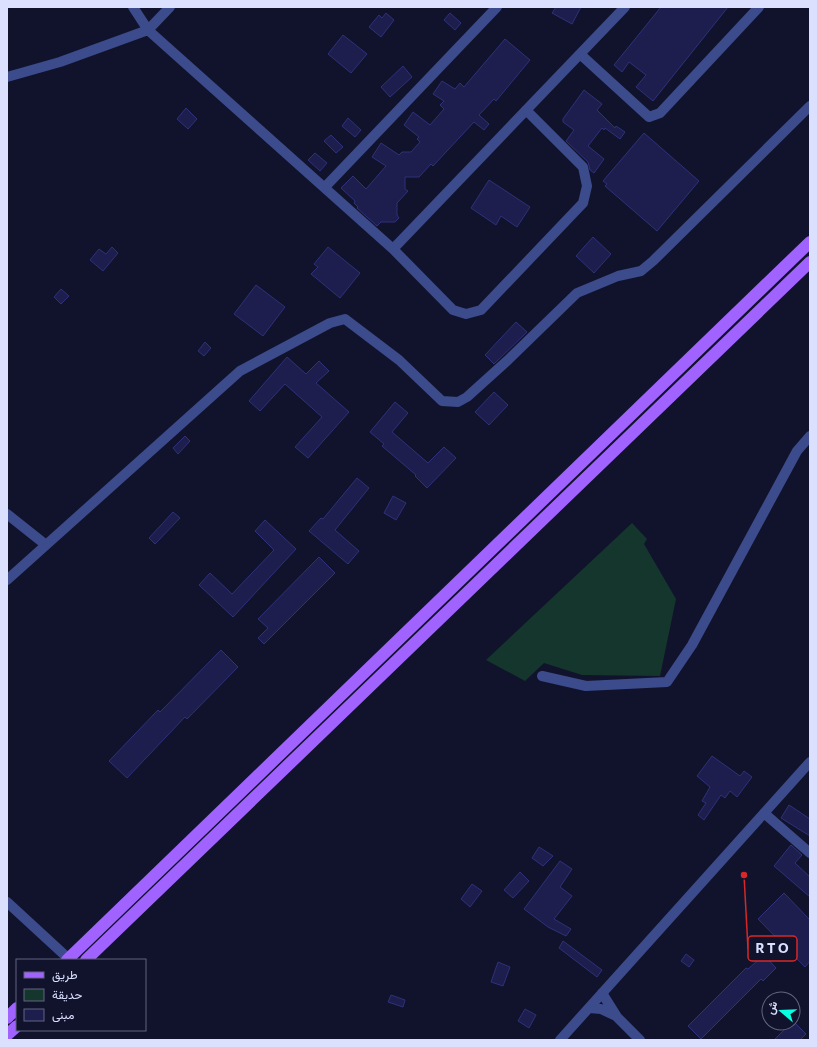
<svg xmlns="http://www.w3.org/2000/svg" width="817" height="1047" viewBox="0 0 817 1047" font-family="Commissioner,Vazirmatn,sans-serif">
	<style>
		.green { fill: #14362d }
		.building { fill: #1d1e4d; stroke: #2f317a }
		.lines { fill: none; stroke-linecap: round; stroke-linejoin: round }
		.minor { stroke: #3c4b8b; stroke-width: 10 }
		.major { stroke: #a163ff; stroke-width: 12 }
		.leader { fill: none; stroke: #d62828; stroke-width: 1.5 }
		.callout-dot { fill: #d62828; stroke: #11132c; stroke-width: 1.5 }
		.callout { fill: #11132c; stroke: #d62828; stroke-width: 1.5 }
		.callout-label { font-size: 13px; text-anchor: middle; font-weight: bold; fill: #dce0ff }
	</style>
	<rect width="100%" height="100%" fill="#11132c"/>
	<path class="green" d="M632,523l15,16 -3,5 32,55 -16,77 -78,-1 -38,-12 -19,18 -39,-21z"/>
	<path class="building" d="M556,7h25l-9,17 -20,-11z
		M661,7h67l-75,94 -17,-14 10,-12 -17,-13 -7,10 -8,-7z
		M386,13l8,7 -13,17 -12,-10 10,-12 3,3z
		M450,13l11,10 -6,7 -11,-10z
		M343,35l24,19 -16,19 -23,-19z
		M505,39l25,21 -34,41 -2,-2 -15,16 10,9 -5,6 -10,-8 -41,44 -2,-2 -12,13h-14v12l3,2 -11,12v12l2,3 -4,4h-14l-4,4 -20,-18 1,-1 -4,-4 1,-2 -14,-13 12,-12 13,13 20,-23 -14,-9 9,-14 18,12 3,-3h9l9,-10 -3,-3 2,-2 -15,-12 9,-13 17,13 14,-16 -4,-4 4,-4 -11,-7 9,-13 13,8 5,-6 4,4z
		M403,66l9,11 -22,20 -9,-10z
		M584,90l18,14 -5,6 18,18 1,-2 9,6 -5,7 -15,-11 -1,2 -2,-2 -14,18 16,13 -10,14 -4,-3 -2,-8 -22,-21 8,-11 -11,-8v-3z
		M186,108l11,11 -9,10 -11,-10z
		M348,118l13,12 -6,7 -13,-11z
		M644,133l55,48 -42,50 -52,-45 2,-2 -4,-3z
		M331,135l12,12 -7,6 -12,-12z
		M315,153l12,10 -7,8 -12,-11z
		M489,180l41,27 -13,20 -16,-11 -5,9 -25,-17z
		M593,237l18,17 -17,19 -18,-17z
		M112,247l6,6 -15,18 -13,-11 9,-11 7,5z
		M328,247l32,26 -20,25 -29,-24 7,-7 -4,-3z
		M256,285l29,22 -22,29 -29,-22z
		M61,289l8,7 -8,8 -7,-7z
		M516,322l11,10 -33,32 -9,-9z
		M205,342l6,6 -7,8 -6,-5z
		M287,357l19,17 13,-13 10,10 -13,12 33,29 -41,46 -13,-11 27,-30 -37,-33 -25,27 -11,-10z
		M494,392l14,13 -19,20 -14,-13z
		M395,402l13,11 -16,19 36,31 16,-16 12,11 -29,30 -12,-12 1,-1 -34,-29 2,-2 -14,-12z
		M185,436l5,5 -12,13 -5,-6z
		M357,478l12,10 -34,42 24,21 -11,13 -39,-33 12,-13 2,1z
		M393,496l13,7 -10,17 -12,-7z
		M173,512l7,6 -25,26 -6,-6z
		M265,520l31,29 -63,68 -34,-32 11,-12 22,21 42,-44 -19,-19z
		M319,557l16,16 -71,71 -6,-6 10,-10 -10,-9z
		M221,650l17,17 -51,52 -2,-2 -58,61 -18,-17 49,-51 2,2z
		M712,756l28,20 4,-5 8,6 -15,20 -7,-6 -5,7 -4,-3 -17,25 -6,-5 8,-12 -4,-2 8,-14 -13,-11z
		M789,805l21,14v17l-29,-18z
		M791,845l11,10 -7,8 15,14v20l-36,-31z
		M539,847l14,9 -10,10 -11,-8z
		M560,861l12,8 -12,18 12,9 -18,23 17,10 -5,7 -18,-9 -24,-18z
		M520,872l9,9 -16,17 -9,-8z
		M472,884l10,7 -12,16 -9,-8z
		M784,893l26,27v41l-5,6 -47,-48z
		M563,941l39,29 -5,7 -38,-29z
		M686,954l8,6 -5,7 -8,-6z
		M764,955l12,13 -13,13 -2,-2 -60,60 -13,-13 58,-58 2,1z
		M498,962l12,5 -7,19 -12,-4z
		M391,995l14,5 -2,7 -15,-5z
		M525,1009l11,6 -7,13 -11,-7z
		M793,1021l13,13 -6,6h-26l17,-17h2z"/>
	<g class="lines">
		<path class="minor" d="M133,7l15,23 22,-23
			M580,54l69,63 11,-4 99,-106
			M7,77l53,-15 88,-32 245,219 60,61 13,4 15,-4 102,-107 4,-17 -4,-19 -57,-57
			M325,187l172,-180
			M393,249l232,-242
			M7,514l39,31
			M7,580l233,-209 90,-48 15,-4 54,41 43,41 16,1 9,-5 41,-37 69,-67 41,-17 23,-5 12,-10 157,-155
			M542,676l44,10 81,-4 25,-37 105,-194 13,-15
			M764,813l46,40
			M7,902l63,58
			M602,993l15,24 23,23
			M589,1008l12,1 15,7
			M560,1040l250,-278"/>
		<path class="major" d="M67,960l743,-718
			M86,960l724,-698
			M7,1018l10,-10
			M7,1035l10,-9"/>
	</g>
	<path class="leader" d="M744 875L748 949"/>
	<circle class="callout-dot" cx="744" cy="875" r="4"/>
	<rect class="callout" x="748" y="936" width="49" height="25" rx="4"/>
	<g class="callout-label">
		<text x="772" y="953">R T O</text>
	</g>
	<rect width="817" height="1047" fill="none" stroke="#dce0ff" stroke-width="16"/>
	<rect x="16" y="959" width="130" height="72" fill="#11132c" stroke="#626580"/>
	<rect x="24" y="972" width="20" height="6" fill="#a163ff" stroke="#626580"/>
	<text x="52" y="979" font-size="12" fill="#dce0ff">طريق</text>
	<rect x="24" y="989" width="20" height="12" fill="#14362d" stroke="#626580"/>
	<text x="52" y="999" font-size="12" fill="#dce0ff">حديقة</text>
	<rect x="24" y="1009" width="20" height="12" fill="#1d1e4d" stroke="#626580"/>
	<text x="52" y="1019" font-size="12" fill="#dce0ff">مبنى</text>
	<g transform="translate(781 1011) rotate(289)"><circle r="19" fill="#11132c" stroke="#626580"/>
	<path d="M0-3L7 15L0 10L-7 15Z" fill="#08ffe0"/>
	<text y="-6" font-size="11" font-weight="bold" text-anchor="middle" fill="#dce0ff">ش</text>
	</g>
</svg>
